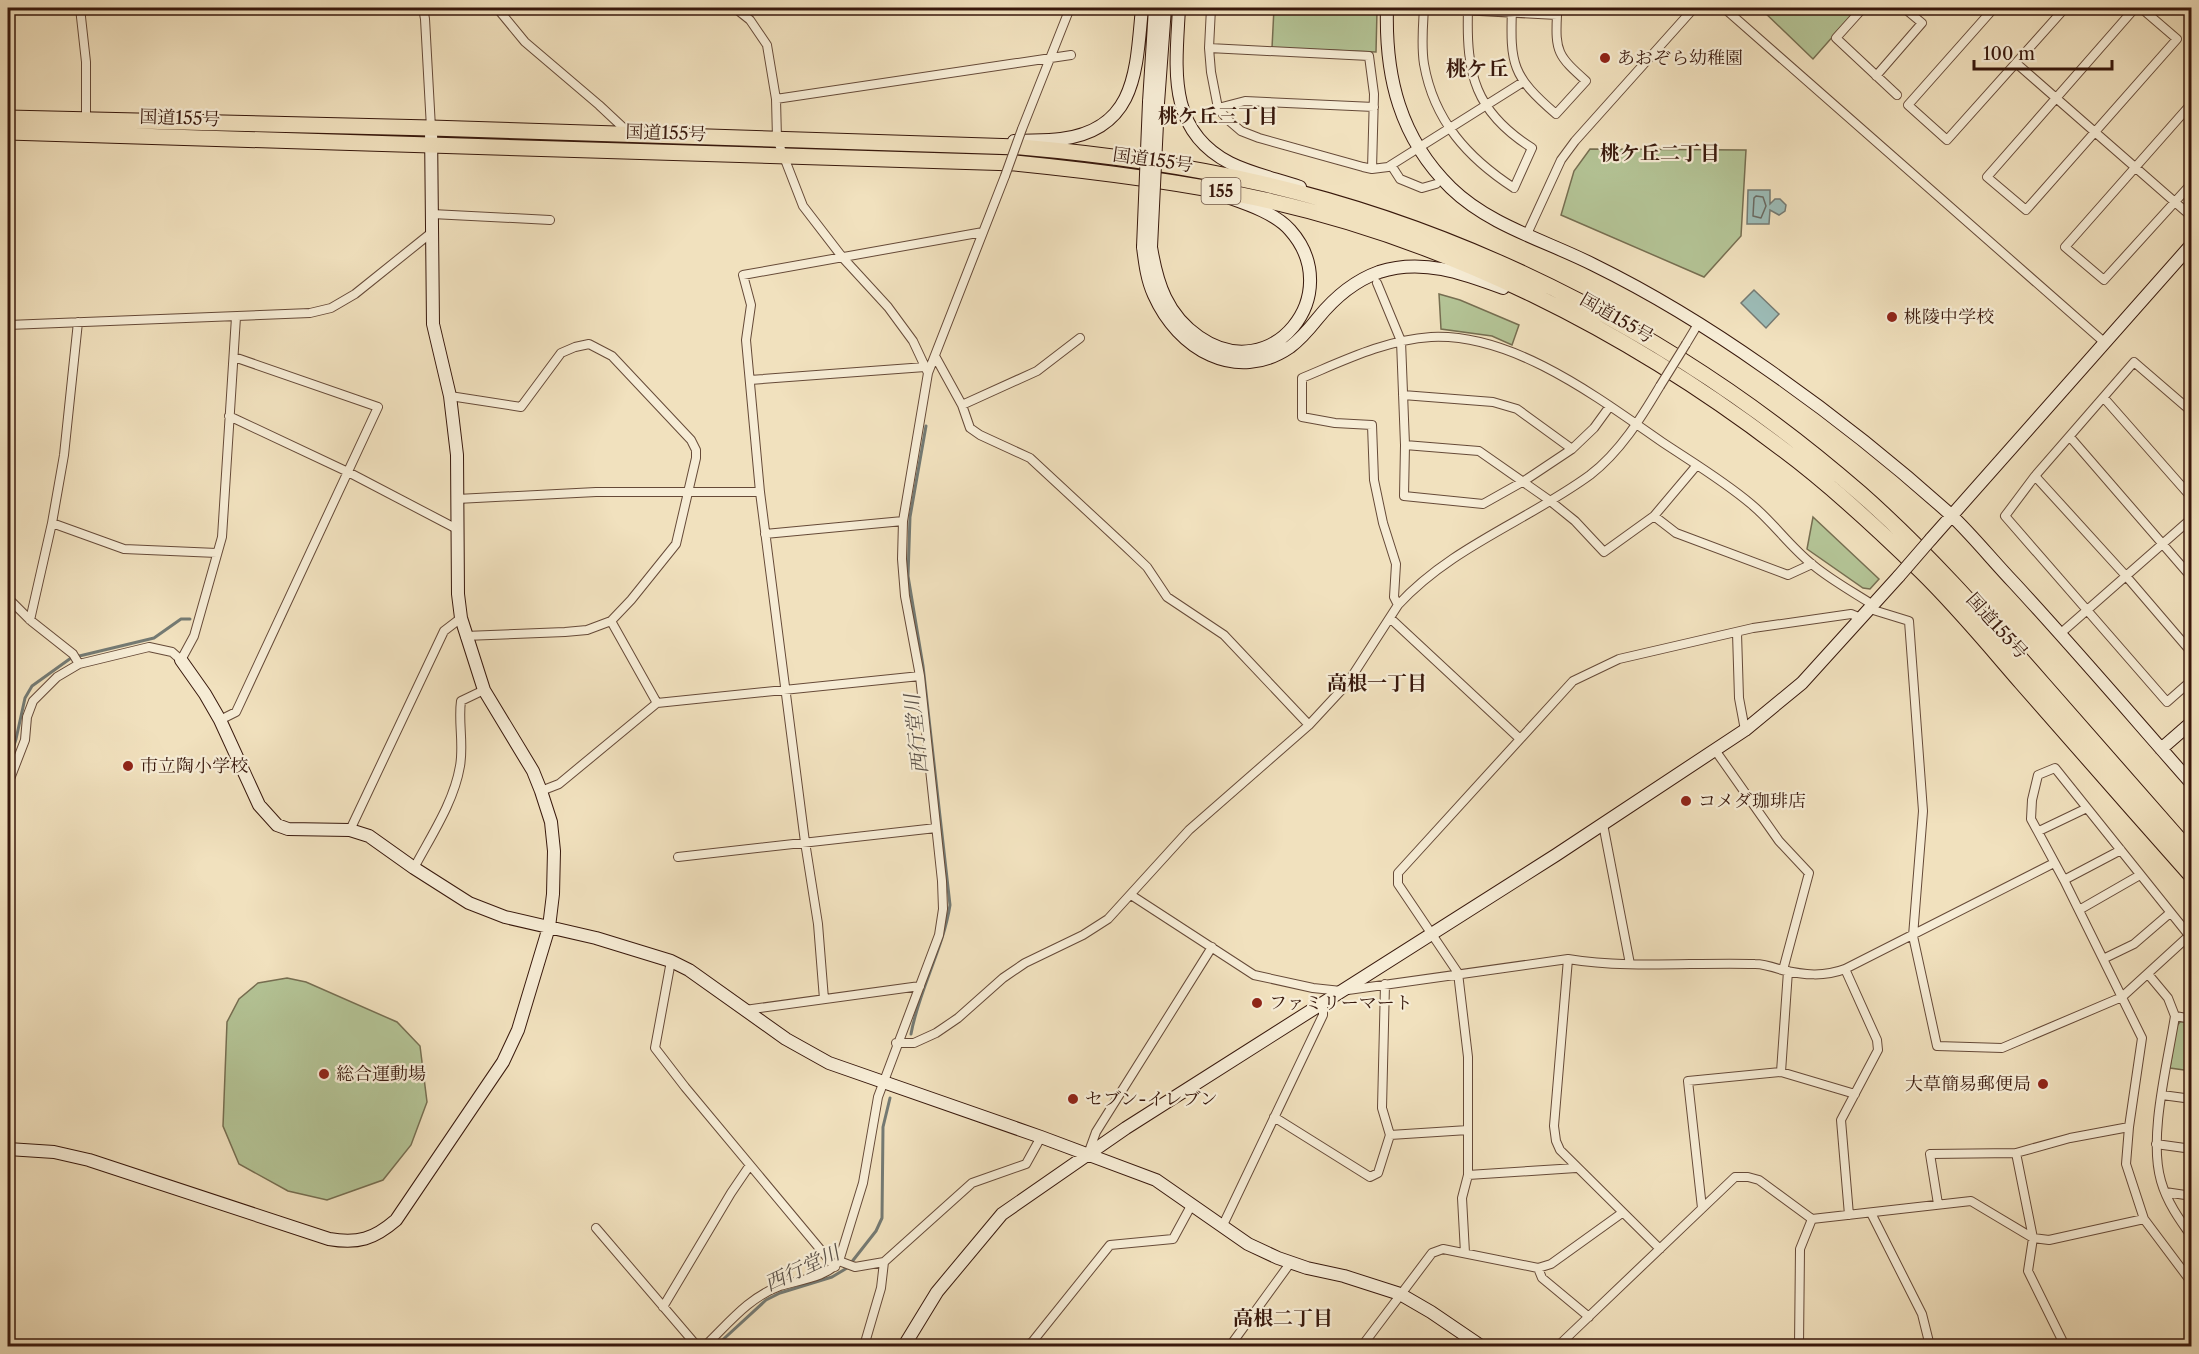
<svg xmlns="http://www.w3.org/2000/svg" width="2199" height="1354" viewBox="0 0 2199 1354" font-family="'Libre Caslon Text','Noto Serif JP',serif">
	<style>
		.green { fill: #b4c496; stroke: #766e51; stroke-width: 1.5 }
		.water { fill: #9cbcb7; stroke: #747a73; stroke-width: 1.5 }
		.lines { fill: none; stroke-linecap: round; stroke-linejoin: round }
		.shore { stroke: #6a6a62; stroke-width: 1.5 }
		.stream { stroke: #747a73; stroke-width: 3 }
		.street-casing { stroke: #664a38; stroke-width: 10 }
		.secondary-casing { stroke: #38180c; stroke-width: 14 }
		.highway-casing { stroke: #38180c; stroke-width: 17 }
		.street { stroke: #f6ecd5; stroke-width: 8 }
		.secondary { stroke: #f6ecd5; stroke-width: 12 }
		.highway { stroke: #f1e1be; stroke-width: 15 }
		.street-bridge-casing { stroke: #664a38; stroke-width: 10; stroke-linecap: butt }
		.secondary-bridge-casing { stroke: #38180c; stroke-width: 14; stroke-linecap: butt }
		.street-bridge { stroke: #f6ecd5; stroke-width: 8 }
		.secondary-bridge { stroke: #f6ecd5; stroke-width: 12 }
		.poi-dot { fill: #8f2418; stroke: #f6ecd5; stroke-width: 2 }
		.labels { text-anchor: middle; dominant-baseline: central; stroke-width: 4.5; stroke-linejoin: round; paint-order: stroke }
		.shield { fill: #f6ecd5; stroke: #715848; stroke-width: 1.5 }
		.shield-label { font-size: 16px; font-weight: bold; fill: #38180c }
		.poi-label { font-size: 18px; fill: #38180c; stroke: #f6ecd5; text-anchor: start }
		.street-label { font-size: 18px; fill: #38180c; stroke: #f6ecd5 }
		.neighbourhood-label { font-size: 20px; font-weight: bold; fill: #38180c; stroke: #f6ecd5 }
		.water-label { font-size: 20px; font-style: italic; fill: #5b5148; stroke: #f6ecd5 }
		.quarter-label { font-size: 21px; font-weight: bold; fill: #38180c; stroke: #f6ecd5 }
	</style>
	<rect width="100%" height="100%" fill="#f1e1be"/>
	<filter id="stains"><feTurbulence type="fractalNoise" baseFrequency=".00333" numOctaves="4"/><feColorMatrix values="0 0 0 0 .2 0 0 0 0 .09 0 0 0 0 .02 0 0 0 .5 -.17"/></filter>
	<radialGradient id="worn" r=".72"><stop offset=".6" stop-color="#630" stop-opacity="0"/><stop offset="1" stop-color="#630" stop-opacity=".3"/></radialGradient>
	<path class="green" d="M1274,8h100l3,3 -1,41 -104,-4z
		M1760,8h98l-45,51z
		M1590,149l156,1 -5,86 -37,41 -143,-62 13,-44z
		M1439,294l21,6 59,25 -7,20 -20,-9 -51,-7z
		M1813,517l66,62 -9,10 -7,-1 -56,-39z
		M287,978l19,4 91,40 23,24 7,56 -16,43 -28,35 -56,20 -39,-9 -49,-27 -16,-38 4,-104 12,-23 19,-16z
		M2186,1021l5,4v46l-21,-3 6,-41 4,-5z"/>
	<path class="water" d="M1748,190h22v14l5,-5h5l6,6 -1,6 -6,4 -9,-5 -1,14h-22z
		M1754,290l25,24 -13,14 -25,-25z"/>
	<g class="lines">
		<path class="shore" d="M1756,196l7,1 3,9 -5,12 -8,-2 1,-18z"/>
		<path class="stream" d="M8,764l8,-25 9,-41 7,-12 39,-28 83,-20 27,-19h9
			M911,1034c8,-45 32,-84 39,-129l-27,-239 -15,-90 2,-59 16,-91
			M716,1346l50,-46 14,-7 52,-16 15,-9 29,-37 6,-13 1,-91 7,-29"/>
		<g class="street-casing">
			<path id="street" d="M80,8l6,54v58
				M423,8l2,11 6,109
				M497,8l28,34 74,63 31,29
				M735,8l15,12 17,25 9,54 1,40 26,67 40,52 45,49 25,34 15,32
				M1211,8l-2,40 2,24 7,36 9,11 14,12 18,7 104,29 9,2 16,-2 135,-85
				M1724,8l380,334
				M1863,8l-27,30 61,57
				M1994,8l-86,97 39,35 118,-132
				M2135,8l-148,169 39,33 151,-171 -36,-31
				M1468,10c-2,64 7,102 64,138l-18,40c-46,-30 -80,-67 -90,-124 -3,-19 -1,-38 0,-56 45,2 89,5 133,7 -2,37 1,41 29,66l-30,33c-44,-38 -46,-49 -44,-106
				M1209,48l160,8 5,38 -2,75
				M2016,63l176,154
				M1876,76l46,-53 -18,-15
				M776,99l295,-44
				M2192,103l-127,144 39,33 88,-97
				M1218,108l27,-7 129,6
				M1022,129l48,-121
				M1391,165l9,14 22,9 14,-4
				M432,214l118,6
				M1527,234l34,-74 14,-19 119,-133
				M1377,283l24,58 4,104 -1,51 79,8 41,-23 48,-32 22,-21 16,-22
				M8,325l302,-12 21,-5 24,-14 76,-61
				M1686,344l12,-20
				M935,356l27,49 8,23 10,7 50,23 96,89 21,20 20,30 57,38 85,90
				M750,380l175,-13
				M1403,395l90,7 24,7 55,40
				M450,396l71,11 40,-54 14,-6 14,-3 23,12 79,84 5,10v8l-20,86 -45,56 -20,21 -24,9 -22,2 -100,4
				M2104,398l88,100
				M962,405l75,-34 43,-33
				M2192,412l-58,-50 -99,114 -30,40 162,186 25,-22
				M229,416l119,56 109,57
				M2070,437l122,141
				M1405,445l74,6 70,49 26,21 29,31 50,-36 43,-51
				M2035,476l91,100 66,77
				M457,499l139,-7h164
				M1654,516l22,17 112,42 24,-11
				M52,523l72,26 93,4
				M765,534l138,-13
				M8,598l22,22 43,34 6,10
				M1398,605l-4,-8 2,-33 -13,-41 -9,-43 -2,-55 -37,-2 -33,-6v-39c41,-17 83,-38 129,-41 82,-4 166,60 231,105 30,20 62,39 89,62 22,18 39,43 62,61 18,15 40,27 60,40
				M1870,609l39,12 14,190 -10,125 24,110 65,2 120,-51
				M1390,618l129,120
				M30,620l22,-97 12,-68 14,-133
				M611,621l46,82
				M1737,633l2,65 6,32
				M2061,633l131,-115
				M220,720l16,-8 142,-305 -144,-50
				M1715,750l64,91 30,32 -26,97
				M8,784l17,-44 2,-23 6,-16 24,-24 22,-13 70,-17 23,5 9,8 13,-24 28,-99 14,-220
				M541,791l18,-7 98,-81 263,-27
				M1603,824l27,140
				M350,830l94,-199 17,-13
				M2039,831l48,-23
				M678,857l258,-29
				M414,868c17,-32 40,-66 46,-102 4,-22 -2,-44 1,-65l23,-11
				M2064,880l57,-30
				M1131,895l123,80 59,13 28,3 227,-32c61,10 125,3 187,5 9,0 18,3 27,6 22,5 42,7 63,-1l209,-106
				M2079,910l61,-35
				M2192,939l-137,-171 -17,7 -6,25 -1,19 33,61 78,158 -13,89 -3,37 18,55 48,64
				M1568,959l-14,167 2,15 4,9 100,99
				M2103,959l31,-15 36,-31
				M671,961l-16,87 30,39 150,180
				M1845,969l32,71 1,10 -37,70 8,95
				M2148,974l20,24 7,18c-7,46 -27,121 -14,165 6,21 18,38 31,56
				M1385,984l-3,124 8,27
				M2122,997l70,-64
				M824,999l-6,-75 -13,-82 -45,-350 -14,-152 5,-35 -8,-30 240,-43
				M745,1010l175,-24
				M2175,1016l17,3
				M896,1043h18l22,-10 22,-15 45,-40 22,-15 58,-28 25,-16 81,-89 120,-105 38,-41 51,-79c53,-58 129,-84 192,-130 30,-23 51,-57 70,-89
				M1781,1072l7,-101
				M2162,1095l30,4
				M1274,1117l96,60 8,-4 12,-38 78,-5
				M2156,1144l36,5
				M2016,1153l17,85 -5,33 37,75
				M1088,1154l8,-22 116,-185
				M1468,1175l108,-7
				M2165,1192l27,4
				M1938,1204l-8,-50 86,-1 54,-15 59,-11
				M1702,1208l-14,-127 93,-9 74,22
				M1871,1213l51,101 8,32
				M1223,1225l100,-210v-13
				M596,1228l101,118
				M1465,1253l-3,-55 6,-23v-118l-10,-84 -60,-89v-11l175,-192 46,-22 134,-31 98,-14 10,4
				M839,1261l16,6 29,-5 88,-79 54,-19 15,-27
				M1538,1268l4,10 47,39
				M663,1307l68,-114 19,-28
				M1033,1341l77,-96 63,-6 19,-35
				M705,1346c23,-22 44,-49 75,-60 19,-6 48,-9 59,-25l24,-78 15,-86 61,-162 4,-26 -1,-28 -22,-205 -15,-80 -3,-37 1,-38 25,-148 77,-197
				M864,1346l17,-58 3,-26
				M1027,1346l6,-5 11,5
				M1230,1346l61,-84
				M1362,1346l70,-93 11,-4 95,19 13,-4 71,-51
				M1558,1346l177,-169h13l11,3 53,39 159,-18 62,37 16,2 95,-21
				M1799,1346l1,-97 12,-30"/>
		</g>
		<g class="secondary-casing">
			<path id="secondary" d="M1179,8c-3,60 -13,122 51,155 22,11 47,16 70,24
				M1387,8c-2,69 13,130 64,180 39,38 96,53 143,77 59,29 116,64 170,102 65,45 128,95 187,148 22,21 42,46 63,68 61,66 119,134 178,201
				M2186,8l6,5
				M1149,102l6,-94
				M1158,103l7,-95
				M1014,141c15,-1 32,0 47,-2 76,-10 75,-69 81,-131
				M1143,247c2,16 4,33 11,48 24,54 82,89 136,52 11,-8 20,-19 28,-29 17,-21 36,-37 61,-46 43,-14 84,1 124,16
				M1151,247c6,37 16,68 48,90 73,51 148,-43 91,-107 -14,-16 -40,-25 -60,-32
				M1931,539l261,-295
				M181,660l24,34 15,26 39,85 18,20 11,4 62,1 19,6 45,32 55,35 36,14 91,21 75,23 18,9 97,69 43,24 212,74 115,43 92,64 30,14 29,10 37,8 56,18 31,18 50,34
				M2161,749l31,-27
				M8,1149l46,3 35,8 240,79c29,5 45,0 67,-19l107,-158 15,-32 9,-30 22,-73 4,-33 1,-43 -3,-29 -10,-31 -8,-20 -49,-81 -23,-72 -3,-24 -1,-139 -7,-59 -17,-72 -2,-196
				M904,1346l33,-54 65,-78 124,-86 430,-273 189,-125 57,-47 97,-107"/>
		</g>
		<g class="highway-casing">
			<path id="highway" d="M8,118l423,10 590,19c80,7 161,18 239,36 222,51 429,161 600,310 66,58 124,124 182,190 50,57 100,114 150,171
				M8,132l1007,31c80,8 162,18 241,35 191,41 370,132 525,250 50,37 96,80 140,123 36,35 68,74 101,112 56,64 113,129 170,193"/>
		</g>
		<use href="#street" class="street"/>
		<use href="#secondary" class="secondary"/>
		<use href="#highway" class="highway"/>
		<g class="street-bridge-casing">
			<path id="street-bridge" d="M1005,176l17,-47
				M1660,386l26,-42"/>
		</g>
		<g class="secondary-bridge-casing">
			<path id="secondary-bridge" d="M1143,247l6,-145
				M1151,247l7,-144
				M1899,576l32,-37"/>
		</g>
		<use href="#street-bridge" class="street-bridge"/>
		<use href="#secondary-bridge" class="secondary-bridge"/>
	</g>
	<g class="poi-dot">
		<circle cx="1605" cy="58" r="6"/>
		<circle cx="1892" cy="317" r="6"/>
		<circle cx="128" cy="766" r="6"/>
		<circle cx="1686" cy="801" r="6"/>
		<circle cx="1257" cy="1003" r="6"/>
		<circle cx="324" cy="1074" r="6"/>
		<circle cx="2043" cy="1084" r="6"/>
		<circle cx="1073" cy="1099" r="6"/>
	</g>
	<g class="labels">
		<rect class="shield" x="1201.5" y="178" width="39" height="26" rx="4.5"/>
		<g class="shield-label">
			<text x="1221" y="191">155</text>
		</g>
		<g class="poi-label">
			<text x="1617" y="58">あおぞら幼稚園</text>
			<text x="1904" y="317">桃陵中学校</text>
			<text x="140" y="766">市立陶小学校</text>
			<text x="1698" y="801">コメダ珈琲店</text>
			<text x="1269" y="1003">ファミリーマート</text>
			<text x="336" y="1074">総合運動場</text>
			<text x="2031" y="1084" text-anchor="end">大草簡易郵便局</text>
			<text x="1085" y="1099">セブン-イレブン</text>
		</g>
		<g class="street-label">
			<text transform="translate(180 118) rotate(2)">国道155号</text>
			<text transform="translate(666 133) rotate(2)">国道155号</text>
			<text transform="translate(1153 160) rotate(8)">国道155号</text>
			<text transform="translate(1617 318) rotate(30)">国道155号</text>
			<text transform="translate(1997 626) rotate(48)">国道155号</text>
		</g>
		<g class="neighbourhood-label">
			<text x="1218" y="116">桃ケ丘三丁目</text>
			<text x="1660" y="153">桃ケ丘二丁目</text>
			<text x="1377" y="683">高根一丁目</text>
			<text x="1283" y="1318">高根二丁目</text>
		</g>
		<g class="water-label">
			<text transform="translate(916 734) rotate(-96)">西行堂川</text>
			<text transform="translate(802 1268) rotate(-25)">西行堂川</text>
		</g>
		<g class="quarter-label">
			<text x="1477" y="68">桃ケ丘</text>
		</g>
	</g>
	<rect width="2199" height="1354" fill="none" stroke="#f1e1be" stroke-width="30"/>
	<rect x="9" y="9" width="2181" height="1336" fill="none" stroke="#38180c" stroke-width="3"/>
	<rect x="15" y="15" width="2169" height="1324" fill="none" stroke="#38180c" stroke-width="1.5"/>
	<path d="M1974 60v9h138v-9" fill="none" stroke="#38180c" stroke-width="3"/>
	<text x="1983" y="60" font-size="18" fill="#38180c" stroke="#f6ecd5" stroke-width="4.5" paint-order="stroke">100 m</text>
	<rect width="100%" height="100%" filter="url(#stains)"/>
	<rect width="100%" height="100%" fill="url(#worn)"/>
</svg>
